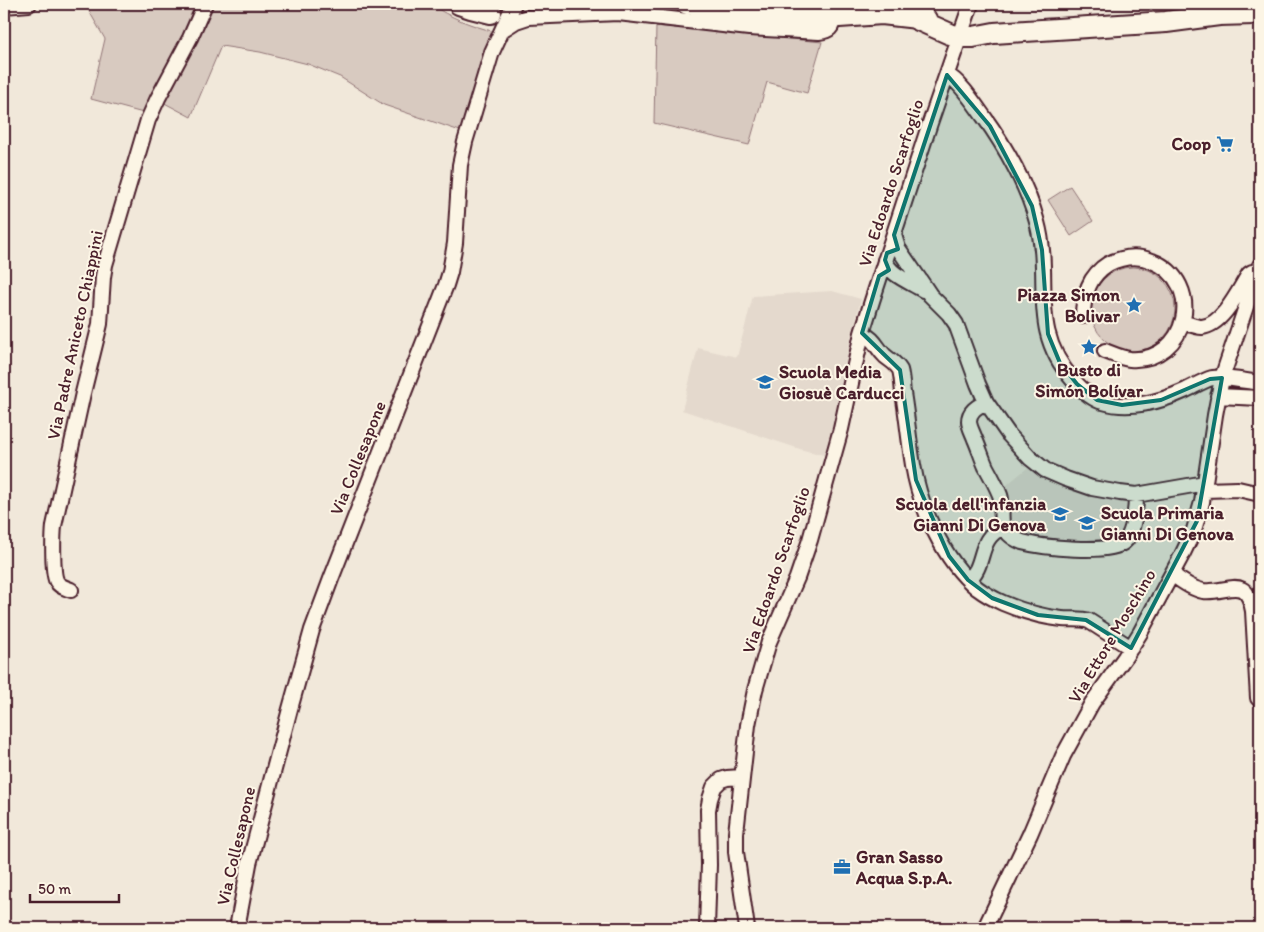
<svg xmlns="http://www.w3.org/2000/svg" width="1264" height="932" viewBox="0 0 1264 932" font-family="Itim,sans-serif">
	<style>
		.built { fill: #e4d9cd }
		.green { fill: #d8cac0; stroke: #917476 }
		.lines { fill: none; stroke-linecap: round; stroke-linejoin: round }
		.secondary-tunnel { stroke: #d0c0b7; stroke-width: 20; stroke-dasharray: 20 10; stroke-linecap: butt }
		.street-casing { stroke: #4a1f2b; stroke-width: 18 }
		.secondary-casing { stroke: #4a1f2b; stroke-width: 24 }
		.street { stroke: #fcf5e5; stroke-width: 14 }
		.secondary { stroke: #fcf5e5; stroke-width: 20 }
		.marked { fill: #0f766e; fill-opacity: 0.2; stroke: #0f766e; stroke-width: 4; stroke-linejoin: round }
		.labels { text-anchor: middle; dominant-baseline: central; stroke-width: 4; stroke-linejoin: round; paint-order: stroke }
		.poi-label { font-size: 18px; font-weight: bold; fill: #4a1f2b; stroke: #fcf5e5; text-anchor: end }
		.street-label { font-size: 18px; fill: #4a1f2b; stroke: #fcf5e5 }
	</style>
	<rect width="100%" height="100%" fill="#f1e8da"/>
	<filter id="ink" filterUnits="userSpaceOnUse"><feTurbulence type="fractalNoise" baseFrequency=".02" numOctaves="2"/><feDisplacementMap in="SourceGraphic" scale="10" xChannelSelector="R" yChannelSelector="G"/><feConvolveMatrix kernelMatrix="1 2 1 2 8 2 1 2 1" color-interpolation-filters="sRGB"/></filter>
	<g filter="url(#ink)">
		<path class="built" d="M832,291l29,8 -10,39 -18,86 -9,31 -21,-5 -121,-40 16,-62 39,9 16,-61z
			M1027,468l15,9 37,16 20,5 28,5 2,3 -8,28 -3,5 -7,2 -40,2 -49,-7 -14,-9 -5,-39z"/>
		<path class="green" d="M85,4h345c21,14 40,21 65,28l-32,100 -79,-27 -44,-28 -32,-13 -48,-12 -39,-6 -30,71 -36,-19 -8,16 -56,-15 14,-60z
			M529,4h26l10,5 -33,4 -3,-4z
			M656,26l166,16 -15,51 -40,-11 -18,63 -95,-22z
			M1070,186l23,35 -22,15 -23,-36z
			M1091 309a42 42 0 1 1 84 0a42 42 0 1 1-84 0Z"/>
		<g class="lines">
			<path class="secondary-tunnel" d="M491,13c22,3 45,-2 66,-9"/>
			<g class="street-casing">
				<path id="street" d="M561,4l22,9
					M4,6l25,-2
					M502,30l14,-9 12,-4 90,-4 131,15 70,4c10,-1 14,-4 14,-15
					M947,75c12,5 29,31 37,42 21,29 44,70 53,105 16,58 -10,106 36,158 8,9 18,19 30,22 26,8 57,0 81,-11 9,-4 18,-10 28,-13 7,-2 39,4 48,5
					M894,235l4,13 24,35 8,12 19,19 7,10 22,60 8,18 23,33 21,23 15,12 21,9 26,9 28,5 16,2 69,-12
					M885,260c4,15 26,22 38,30
					M1083,316c0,-21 7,-41 25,-52 14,-7 30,-9 44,-3 54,21 36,102 -22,98 -9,-1 -17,-5 -25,-8
					M1183,322c6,2 13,5 19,5 21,-2 37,-37 47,-53l3,-2 4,1
					M862,333c13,6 14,14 23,23 6,5 11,7 15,14 2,7 2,15 3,23 4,24 6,48 10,72 7,42 30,95 64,123 8,6 17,11 26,15 19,8 39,14 59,16 9,1 18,-1 27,2l42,27
					M1218,396l42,2
					M986,402c-7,4 -17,8 -17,19 0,6 4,12 6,18 4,9 7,19 11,28 5,9 10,18 14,28 5,14 -4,28 9,39 4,4 8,6 13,8 19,5 87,13 102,0 10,-8 12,-34 12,-47
					M1204,490l34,-1 22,5
					M1172,574c9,7 20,15 31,17 24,3 43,-18 50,20l5,87
					M968,580c19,-15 8,-41 35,-53
					M71,590c-5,-2 -11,-3 -14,-8 -5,-7 -4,-46 -3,-56l29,-133 17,-69 3,-47 2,-12 43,-145 10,-22 32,-60 15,-34
					M237,928l12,-64 41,-155 22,-79 19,-51 115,-294 4,-13 5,-29 5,-78 5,-23 27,-90 22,-48
					M707,928l2,-63 -1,-55 2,-11 4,-12 7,-7 6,-2 15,-1
					M747,928l-11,-76v-19l12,-108 7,-35 14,-48 28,-64 13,-38 31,-111 21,-96 10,-32 58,-178 41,-119
					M985,928l45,-94 33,-78 29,-53 33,-46 15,-24 42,-78 12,-25 8,-28 13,-87 7,-37 38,-113"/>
			</g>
			<g class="secondary-casing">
				<path id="secondary" d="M459,4l12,4 20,5
					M687,4l45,8 57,6h36l57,-4 44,5
					M914,18l36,16 10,3h13l21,-4 172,-11 53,-7 34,-1"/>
			</g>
			<use href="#street" class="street"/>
			<use href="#secondary" class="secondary"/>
		</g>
	</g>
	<path class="marked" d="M947,75l43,51 42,80 10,44 6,84 12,29 17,21 20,16 25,5 39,-5 49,-21 12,-1 -25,143 -66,127 -45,-28 -48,-5 -46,-17 -24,-18 -19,-24 -33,-76 -16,-110 -38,-37 17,-57 10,-6 -4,-10 2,-7 11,-4 -4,-14z"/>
	<defs>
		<g id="supermarket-bare" transform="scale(1.35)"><path d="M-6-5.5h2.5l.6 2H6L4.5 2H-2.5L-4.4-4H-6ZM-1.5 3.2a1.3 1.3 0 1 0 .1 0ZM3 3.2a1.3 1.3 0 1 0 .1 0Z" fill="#1f6fb2" stroke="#fcf5e5" stroke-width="2.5" paint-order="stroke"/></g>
		<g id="sight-bare" transform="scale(1.35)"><path d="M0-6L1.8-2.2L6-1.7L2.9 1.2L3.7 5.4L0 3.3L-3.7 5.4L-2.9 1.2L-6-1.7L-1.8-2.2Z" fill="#1f6fb2" stroke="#fcf5e5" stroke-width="2.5" paint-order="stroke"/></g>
		<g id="school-bare" transform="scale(1.35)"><path d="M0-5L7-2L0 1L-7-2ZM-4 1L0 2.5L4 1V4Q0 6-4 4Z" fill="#1f6fb2" stroke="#fcf5e5" stroke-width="2.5" paint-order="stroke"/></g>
		<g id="office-bare" transform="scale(1.35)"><path d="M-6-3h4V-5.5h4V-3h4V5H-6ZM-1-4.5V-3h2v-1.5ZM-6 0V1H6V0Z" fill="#1f6fb2" stroke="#fcf5e5" stroke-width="2.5" paint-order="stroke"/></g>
	</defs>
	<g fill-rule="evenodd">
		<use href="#supermarket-bare" x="1225" y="144"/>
		<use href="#sight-bare" x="1134" y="305"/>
		<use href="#sight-bare" x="1089" y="347"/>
		<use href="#school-bare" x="765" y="382"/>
		<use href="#school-bare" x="1060" y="514"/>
		<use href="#school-bare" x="1087" y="523"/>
		<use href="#office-bare" x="842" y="867"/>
	</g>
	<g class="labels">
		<g class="poi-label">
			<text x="1211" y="144">Coop</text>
			<text x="1120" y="295">Piazza Simon<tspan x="1120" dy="21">Bolivar</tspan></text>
			<text x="1089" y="370" text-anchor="middle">Busto di<tspan x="1089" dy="21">Simón Bolívar</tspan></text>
			<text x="779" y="372" text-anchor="start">Scuola Media<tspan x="779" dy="21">Giosuè Carducci</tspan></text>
			<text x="1046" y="504">Scuola dell'infanzia<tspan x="1046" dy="21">Gianni Di Genova</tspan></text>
			<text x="1101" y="513" text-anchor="start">Scuola Primaria<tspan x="1101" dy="21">Gianni Di Genova</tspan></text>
			<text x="856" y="857" text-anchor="start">Gran Sasso<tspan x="856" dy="21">Acqua S.p.A.</tspan></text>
		</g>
		<g class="street-label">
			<text transform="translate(891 183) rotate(-72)">Via Edoardo Scarfoglio</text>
			<text transform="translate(75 335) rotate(-78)">Via Padre Aniceto Chiappini</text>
			<text transform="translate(358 458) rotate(-68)">Via Collesapone</text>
			<text transform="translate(776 570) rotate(-71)">Via Edoardo Scarfoglio</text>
			<text transform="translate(1112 636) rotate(-59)">Via Ettore Moschino</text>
			<text transform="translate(236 846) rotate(-77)">Via Collesapone</text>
		</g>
	</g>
	<rect width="1264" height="932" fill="none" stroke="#fcf5e5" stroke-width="20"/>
	<rect x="10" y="10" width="1244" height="912" fill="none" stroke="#4a1f2b" stroke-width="2" filter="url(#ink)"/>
	<path d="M30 894v8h89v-8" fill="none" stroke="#4a1f2b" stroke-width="2.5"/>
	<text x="38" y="894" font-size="15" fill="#4a1f2b" stroke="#fcf5e5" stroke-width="4" paint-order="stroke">50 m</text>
</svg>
